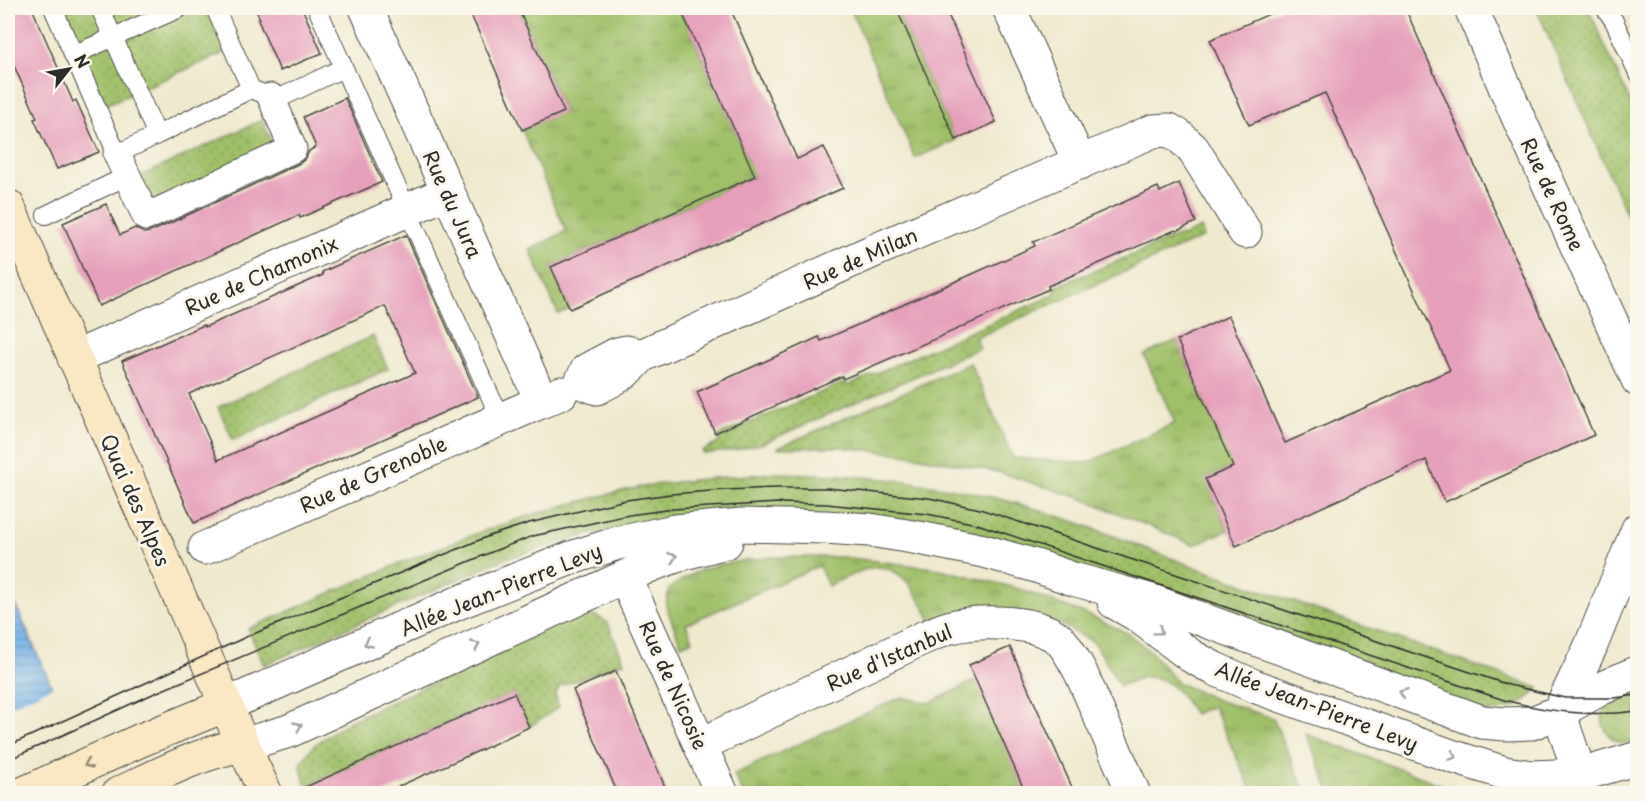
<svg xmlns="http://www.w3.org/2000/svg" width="1645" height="801" viewBox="0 0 1645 801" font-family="'Playpen Sans',sans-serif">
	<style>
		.grass { fill: url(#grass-dots); stroke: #65754a; stroke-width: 1.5 }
		.park { fill: url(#park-tufts); stroke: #65754a; stroke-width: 1.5 }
		.water { fill: url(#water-rules); stroke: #506e89; stroke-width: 1.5 }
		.pier { fill: #efe9ce }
		.building { fill: #e6a0bb; fill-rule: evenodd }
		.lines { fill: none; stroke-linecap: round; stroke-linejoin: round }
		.service-casing { stroke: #484843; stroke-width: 20 }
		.pedestrian-casing { stroke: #484843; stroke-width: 29 }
		.minor-casing { stroke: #484843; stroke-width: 35 }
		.tertiary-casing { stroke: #484843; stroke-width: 35 }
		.secondary-casing { stroke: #484843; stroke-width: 35 }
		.service { stroke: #fff; stroke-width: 18 }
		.pedestrian { stroke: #fff; stroke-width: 27 }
		.minor { stroke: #fff; stroke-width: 33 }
		.tertiary { stroke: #fff; stroke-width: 33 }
		.secondary { stroke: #fae7c3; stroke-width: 33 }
		.tram { stroke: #2b2b2b; stroke-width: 1.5 }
		.oneway { stroke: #a0a0a0 }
		.oneway2 { stroke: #928977 }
		.labels { text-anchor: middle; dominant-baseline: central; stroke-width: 6; stroke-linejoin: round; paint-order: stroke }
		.street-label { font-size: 20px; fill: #2b2b2b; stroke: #fbf7ec }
	</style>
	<defs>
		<pattern id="grass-dots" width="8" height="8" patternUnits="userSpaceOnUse" patternTransform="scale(1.5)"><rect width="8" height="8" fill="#9fbf68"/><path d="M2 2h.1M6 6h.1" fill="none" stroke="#829b56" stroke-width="1.8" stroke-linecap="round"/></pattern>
		<pattern id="park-tufts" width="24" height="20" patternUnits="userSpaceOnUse" patternTransform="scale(1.5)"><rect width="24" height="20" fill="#9fbf68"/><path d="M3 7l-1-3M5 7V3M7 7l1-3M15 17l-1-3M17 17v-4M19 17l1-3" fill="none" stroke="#829b56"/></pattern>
		<pattern id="water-rules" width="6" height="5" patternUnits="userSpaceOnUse" patternTransform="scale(1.5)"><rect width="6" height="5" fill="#75b1e7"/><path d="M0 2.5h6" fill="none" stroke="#6090bb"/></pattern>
	</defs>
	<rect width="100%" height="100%" fill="#fbf7ec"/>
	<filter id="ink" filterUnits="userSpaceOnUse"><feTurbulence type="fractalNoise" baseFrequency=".0167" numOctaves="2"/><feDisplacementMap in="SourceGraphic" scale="12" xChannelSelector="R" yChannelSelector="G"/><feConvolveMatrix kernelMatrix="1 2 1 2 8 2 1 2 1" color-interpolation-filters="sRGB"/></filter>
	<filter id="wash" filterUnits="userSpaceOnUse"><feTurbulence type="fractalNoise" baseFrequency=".008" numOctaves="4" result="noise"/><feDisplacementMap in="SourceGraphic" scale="24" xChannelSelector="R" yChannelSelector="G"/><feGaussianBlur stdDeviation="1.35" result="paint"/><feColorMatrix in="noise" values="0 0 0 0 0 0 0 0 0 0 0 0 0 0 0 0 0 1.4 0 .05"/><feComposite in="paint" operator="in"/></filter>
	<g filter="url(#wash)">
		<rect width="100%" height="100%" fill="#efe9ce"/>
		<path class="grass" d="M57,8h154l19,42 -129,57z
			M1536,8h52l49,109 1,110 -5,2z
			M262,120l13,29 -126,57 -13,-28z
			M1201,228l3,9 -229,101 5,10 -219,96 -26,6 -31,4 -2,-3 18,-9 -2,-6 125,-53 6,2 207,-91 -3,-6 127,-53 3,1z
			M373,336l15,33 -155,71 -15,-33z
			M775,473c78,1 153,7 229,27 70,18 137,48 205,72 110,39 220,77 330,116 -19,19 -26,21 -52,25l-429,-154 -413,-35 -54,10 -87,25 -240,106 -16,-36c111,-48 220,-100 338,-129 15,-4 30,-8 45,-11 47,-9 96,-12 144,-16z
			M583,613l15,4 10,6 16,39 -64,24 -5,9 4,12 -30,20 -15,-34 -208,94 -6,-23 14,-19 34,-23z
			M1637,688v55c-5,0 -12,2 -18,-1 -15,-6 -23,-26 -11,-39 7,-7 21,-11 29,-15z"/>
		<path class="park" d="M518,8h162l70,157 16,6 -215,96 19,42 -12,5 -28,-64 36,-19 -44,-101 42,-19z
			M850,8h46l60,132 -41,18z
			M1177,340l42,95 30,25 -43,19 22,51 -34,15 -108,-45 -88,-28 -88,-17 -70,-8 -63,1 193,-85 43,95 74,5 88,-40 -31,-68z
			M771,557h72l97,12 76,19 70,26 41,19 24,19 27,31 39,17 56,18 33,75h-53l-40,-87 -19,8c-11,-17 -24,-38 -47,-37 -9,0 -19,6 -27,9l-25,-43 -35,-19 -130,-5c-11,-21 -25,-52 -54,-52 -10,0 -37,14 -48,19l-9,-20 -133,58 7,16 -12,5 -15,-39 3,-17c31,-26 64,-27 102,-32z
			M976,680l50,113h-283l-9,-19 167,-77 29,6z
			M1306,734l158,59h-133z"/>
		<path class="water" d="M8,588l91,205 -91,-24z"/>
		<path class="pier" d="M54,686l48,108h-87l-7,-17v-70z"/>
		<g id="blocks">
			<path class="building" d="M8,8h24l41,94 3,-2 23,52 -42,17 -23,-50 3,-1 -29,-66z
				M255,8h47l20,45 -42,18 -22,-51 2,-1z
				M468,8h50l46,104 -42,18z
				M680,8h50l67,151 27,-12 19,41 -273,121 -19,-42 204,-91z
				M896,8h49l51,114 -40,18z
				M1283,8h122l189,427 -149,67 -19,-42 -190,86 -31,-67 28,-12 -56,-127 52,-24 56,127 165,-73 -125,-277 -76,32 -39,-85z
				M345,98l37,84 -82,36 -1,-3 -200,91 -36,-83 43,-19 14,31 15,-7 9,5 9,-2 147,-68 6,-5 3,-7 7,-4 -13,-30z
				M1179,183l17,39 -19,9 -2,-1 -127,56 1,3 -206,90 -1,-3 -127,57 -18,-41 122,-55 2,4 147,-65 67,-30 -2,-4 125,-55 2,5z
				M406,235l72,162 -284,126 -72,-162 82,-36 1,2 93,-41 25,-11 -1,-3zM385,306l30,67 -197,87 -29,-66z
				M1010,647l21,48 44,99h-49l-57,-129z
				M616,671l52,123h-50l-45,-104z
				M514,693l15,34 -46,22 -102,45h-91z"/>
		</g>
	</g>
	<g filter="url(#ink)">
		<use href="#blocks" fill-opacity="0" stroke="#484843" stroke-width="1.5"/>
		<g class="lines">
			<g class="service-casing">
				<path id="service" d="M53,8l64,146 40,-19 -57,-127
					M215,8l36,81
					M317,8l183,410
					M1605,8l9,13 24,52
					M73,55l107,-47
					M157,135l94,-46 20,8 13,-1 59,-28
					M46,215l81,-39"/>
			</g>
			<g class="pedestrian-casing">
				<path id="pedestrian" d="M117,154l29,63 147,-68 -22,-52"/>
			</g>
			<g class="minor-casing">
				<path id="minor" d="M366,8l175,392
					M1009,8l71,155
					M1471,8l47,109 120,263
					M641,356l-15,-4 -9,2 -30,16 -6,12 16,6c17,-9 32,-16 44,-32l230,-104 282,-121 16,-1 10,6 14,13 52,83
					M74,358l374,-166
					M205,548l356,-155
					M625,577l97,217
					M700,745l225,-108c9,-3 17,-8 26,-10 27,-7 90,-7 110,14 8,9 14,21 20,32l53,121
					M1580,775l-21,-63 31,-64 48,-119"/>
			</g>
			<g class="tertiary-casing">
				<path id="tertiary" d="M1114,602l23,13 54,41 24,13 39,17 200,71 51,16 27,4 48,-2 58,-17
					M226,705l234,-103 111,-44 47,-15 57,-12 67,-6 83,2 45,3 49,8 65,13 52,15 37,13 79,22 330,121 23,2 27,-1 27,-11 41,-23 38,-17
					M243,745l46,-14 362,-166 33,-12 42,-11"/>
			</g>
			<g class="secondary-casing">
				<path id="secondary" d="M8,206l187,426 48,113 23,49
					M22,794l119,-54 85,-35
					M118,794c40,-19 81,-41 125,-49"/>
			</g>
			<use href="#service" class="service"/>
			<use href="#pedestrian" class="pedestrian"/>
			<use href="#minor" class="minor"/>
			<use href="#tertiary" class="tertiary"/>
			<use href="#secondary" class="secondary"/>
			<path class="tram" d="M8,746l238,-109 243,-101 40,-13 97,-23 45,-6 54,-4 53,-2h49l102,10 51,11 529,176 56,13h49l24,-3
				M8,760l147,-67 339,-142 39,-15 96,-21 44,-6 106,-6 47,1 101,10 50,10 527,176c46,12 86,17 134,11"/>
		</g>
		<defs><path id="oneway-chevron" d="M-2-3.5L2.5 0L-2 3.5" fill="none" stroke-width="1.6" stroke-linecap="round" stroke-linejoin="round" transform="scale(1.5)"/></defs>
		<g class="oneway">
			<use href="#oneway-chevron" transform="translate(673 557) rotate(-20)"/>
			<use href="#oneway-chevron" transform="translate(1159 631) rotate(37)"/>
			<use href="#oneway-chevron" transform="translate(368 643) rotate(156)"/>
			<use href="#oneway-chevron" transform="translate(476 645) rotate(-25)"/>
			<use href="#oneway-chevron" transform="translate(1403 693) rotate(-160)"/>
			<use href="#oneway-chevron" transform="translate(298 726) rotate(-24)"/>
			<use href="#oneway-chevron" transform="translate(1453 756) rotate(19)"/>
		</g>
		<use class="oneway2" href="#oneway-chevron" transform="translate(88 764) rotate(156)"/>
	</g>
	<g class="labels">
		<g class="street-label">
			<text transform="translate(1553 194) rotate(65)">Rue de Rome</text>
			<text transform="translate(453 204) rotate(66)">Rue du Jura</text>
			<text transform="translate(860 258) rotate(-24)">Rue de Milan</text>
			<text transform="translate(261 275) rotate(-24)">Rue de Chamonix</text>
			<text transform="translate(373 474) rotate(-24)">Rue de Grenoble</text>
			<text transform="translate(136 500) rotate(66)">Quai des Alpes</text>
			<text transform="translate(501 589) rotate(-22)">Allée Jean-Pierre Levy</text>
			<text transform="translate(889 657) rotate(-24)">Rue d'Istanbul</text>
			<text transform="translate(674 685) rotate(66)">Rue de Nicosie</text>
			<text transform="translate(1317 706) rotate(21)">Allée Jean-Pierre Levy</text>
		</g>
	</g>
	<rect width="1645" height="801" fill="none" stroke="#fbf7ec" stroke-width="30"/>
	<g transform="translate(69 69) rotate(59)" stroke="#fbf7ec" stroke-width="4.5" paint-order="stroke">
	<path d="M0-4.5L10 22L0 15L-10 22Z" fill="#2b2b2b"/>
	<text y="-9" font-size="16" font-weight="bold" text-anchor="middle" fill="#2b2b2b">N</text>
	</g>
</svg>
